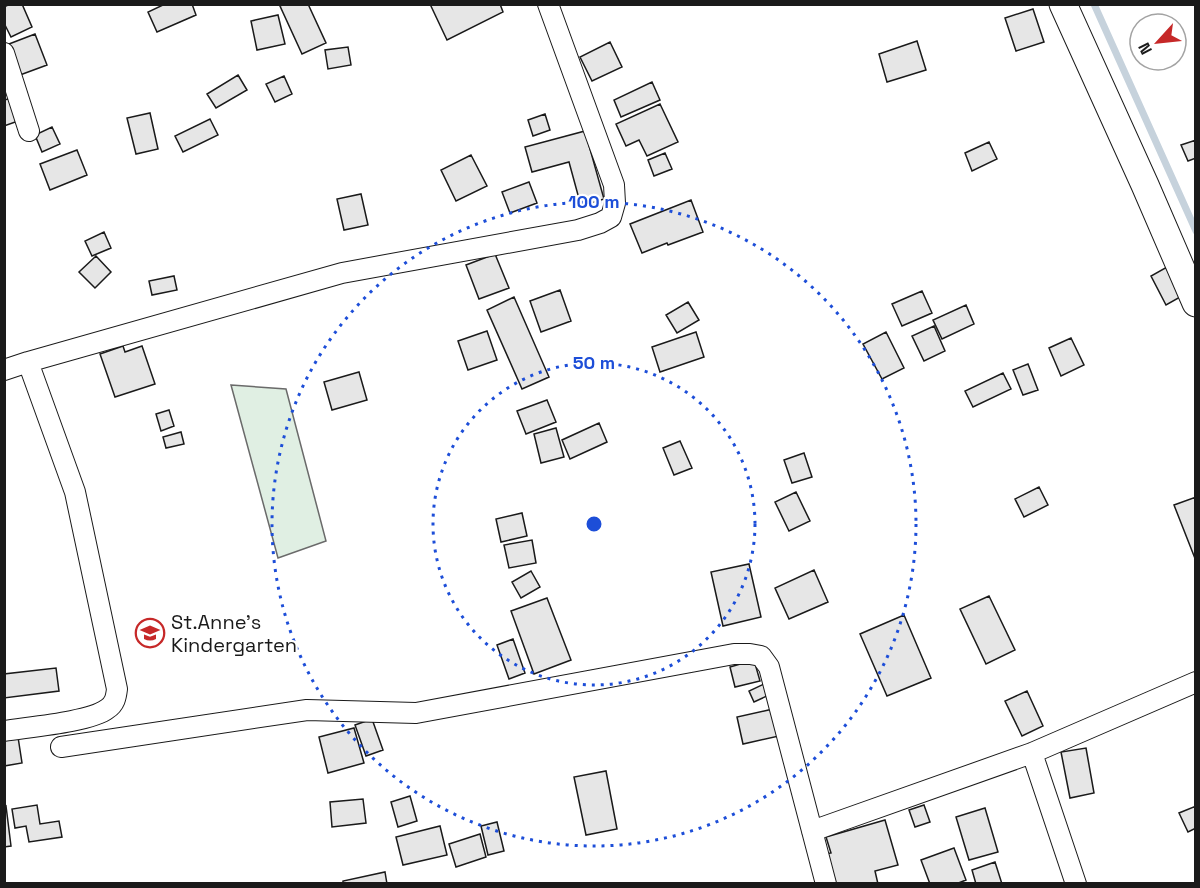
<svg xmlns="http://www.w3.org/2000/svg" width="1200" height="888" viewBox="0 0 1200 888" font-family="'Space Grotesk',sans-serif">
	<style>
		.green { fill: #e0efe3; stroke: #6a6a6a; stroke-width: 1.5 }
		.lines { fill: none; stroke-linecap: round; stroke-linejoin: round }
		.stream { stroke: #c6d2dc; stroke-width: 7 }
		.building { fill: #e6e6e6; stroke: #1a1a1a; stroke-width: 1.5 }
		.street-casing { stroke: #1a1a1a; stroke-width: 22 }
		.secondary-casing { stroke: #1a1a1a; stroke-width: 29 }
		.street { stroke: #fff; stroke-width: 20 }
		.secondary { stroke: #fff; stroke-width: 27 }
		.ring { fill: none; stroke: #1d4ed8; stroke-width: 3; stroke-dasharray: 3 6 }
		.labels { text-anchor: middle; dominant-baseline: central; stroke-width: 4.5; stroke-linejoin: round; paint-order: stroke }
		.poi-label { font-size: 20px; fill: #1a1a1a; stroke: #fff; text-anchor: start }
		.centre { fill: #1d4ed8; stroke: #fff; stroke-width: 3 }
		.ring-label { font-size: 18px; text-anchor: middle; font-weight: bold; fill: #1d4ed8; stroke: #fff; stroke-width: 4.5; stroke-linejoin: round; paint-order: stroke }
	</style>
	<rect width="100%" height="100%" fill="#fff"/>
	<path class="green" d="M231,385l55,4 40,152 -48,17z"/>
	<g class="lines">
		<path class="stream" d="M1094,4l102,227"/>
	</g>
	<path class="building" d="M10,4h12l10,23 -21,10 -7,-14v-16z
		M165,4h27l4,11 -39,17 -9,-20z
		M284,4h24l18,39 -24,11 -22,-48z
		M430,4h70l3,8 -56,28z
		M1033,9l11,33 -28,9 -11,-33z
		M278,15l7,29 -28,6 -6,-29z
		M35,34l12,31 -27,10 -11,-31z
		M917,41l9,29 -39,12 -8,-28z
		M610,42l12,25 -30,14 -12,-24z
		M348,47l3,18 -23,4 -3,-19z
		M238,75l9,15 -31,18 -9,-14z
		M284,76l8,18 -17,8 -9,-18z
		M652,82l8,18 -39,17 -7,-17z
		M12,98l9,22 -17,6v-26z
		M660,104l18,38 -31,14 -8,-16 -13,6 -10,-22z
		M150,113l8,36 -22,5 -9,-36z
		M545,114l5,16 -17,6 -5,-16z
		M210,119l8,16 -35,17 -8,-16z
		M52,127l8,17 -18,8 -7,-17z
		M585,131l19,68 -23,7 -12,-44 -37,10 -7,-25z
		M1196,140v18l-8,3 -7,-16z
		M989,142l8,17 -25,12 -7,-18z
		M77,150l10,25 -37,15 -10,-26z
		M665,153l7,16 -18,7 -6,-16z
		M471,155l16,31 -31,15 -15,-31z
		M529,182l8,21 -27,10 -8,-21z
		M361,194l7,31 -24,5 -7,-31z
		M691,200l12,32 -35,13 -1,-2 -25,10 -12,-29z
		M104,232l7,16 -19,8 -7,-15z
		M495,254l14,34 -30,11 -13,-34z
		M96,256l15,16 -16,16 -16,-16z
		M1167,267l15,29 -16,9 -15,-29z
		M174,276l3,14 -25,5 -3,-14z
		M560,290l11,31 -30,11 -11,-31z
		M922,291l10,22 -30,13 -10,-22z
		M514,297l35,80 -27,12 -35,-79z
		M688,302l11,18 -22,13 -11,-18z
		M966,305l8,19 -32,15 -9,-19z
		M934,326l11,25 -21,10 -12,-25z
		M487,331l10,29 -29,10 -10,-29z
		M696,332l8,25 -44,15 -8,-25z
		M886,332l18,36 -22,11 -19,-35z
		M1071,338l13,27 -23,11 -12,-28z
		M123,346l2,6 17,-6 13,38 -40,13 -15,-43z
		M1028,364l10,26 -15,5 -10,-25z
		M359,372l8,28 -35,10 -8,-28z
		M1003,373l8,16 -38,18 -8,-16z
		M547,400l9,22 -30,12 -9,-23z
		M169,410l5,16 -13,5 -5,-17z
		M599,423l8,19 -37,17 -8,-19z
		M556,428l8,29 -23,6 -7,-29z
		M181,432l3,12 -18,4 -3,-11z
		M680,441l12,27 -18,7 -11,-27z
		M804,453l8,24 -20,6 -8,-23z
		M1039,487l9,18 -24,12 -9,-18z
		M796,492l14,29 -21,10 -14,-29z
		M1196,497v64l-22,-56z
		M522,513l5,23 -26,6 -5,-23z
		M532,540l4,23 -27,5 -5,-23z
		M749,564l12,53 -38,9 -12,-54z
		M814,570l14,32 -39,17 -14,-31z
		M531,571l9,16 -19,11 -9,-16z
		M989,596l26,54 -29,14 -26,-55z
		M547,598l24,62 -37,14 -23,-63z
		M904,615l27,63 -44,18 -27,-62z
		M513,639l12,34 -16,6 -12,-34z
		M754,660l6,21 -25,6 -5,-20z
		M56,668l3,23 -55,7v-24z
		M764,684l5,11 -15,7 -5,-11z
		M1027,691l16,35 -21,10 -17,-35z
		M773,709l6,27 -36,8 -6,-27z
		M372,719l11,31 -17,6 -11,-31z
		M354,728l10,35 -36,10 -9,-36z
		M18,737l4,26 -18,3v-27z
		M1086,748l8,45 -24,5 -9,-46z
		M606,771l11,58 -31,6 -12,-58z
		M410,796l7,25 -19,6 -7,-25z
		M363,799l3,24 -34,4 -2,-25z
		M37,805l3,19 19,-3 3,16 -33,5 -3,-16 -11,2 -3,-19z
		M924,805l6,17 -15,5 -6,-17z
		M6,806l5,40 -7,1v-40z
		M1196,806v22l-8,4 -9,-19z
		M985,808l13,44 -29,8 -13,-43z
		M885,820l13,45 -23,6 3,13h-44l-9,-30 6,-1 -5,-16z
		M497,822l7,29 -16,4 -7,-29z
		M440,826l7,29 -44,10 -7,-28z
		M480,834l6,23 -30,10 -7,-23z
		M954,848l12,32 -10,4h-26l-9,-24z
		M995,862l7,22h-26l-4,-14z
		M385,872l2,12h-44v-3z"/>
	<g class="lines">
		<g class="street-casing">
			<path id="street" d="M4,53l25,78
				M4,370l24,-8 314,-89 236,-43 22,-7 11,-6 4,-14 -1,-18 -66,-181
				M4,731c24,-4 86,-9 103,-22 8,-5 9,-12 10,-20l-42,-197 -47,-130
				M61,747l246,-37 109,3 318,-59h16l11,2 8,11 57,217
				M1032,753l44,131
				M812,831l220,-78 164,-71"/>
		</g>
		<g class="secondary-casing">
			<path id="secondary" d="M1063,4l82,181 51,118"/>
		</g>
		<use href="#street" class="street"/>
		<use href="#secondary" class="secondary"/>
	</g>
	<g class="ring">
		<circle cx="594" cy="524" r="161"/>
		<circle cx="594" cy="524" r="322"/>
	</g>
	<defs>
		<g id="school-ring" transform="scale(1.5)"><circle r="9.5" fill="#fff" stroke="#c62828" stroke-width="1.5"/><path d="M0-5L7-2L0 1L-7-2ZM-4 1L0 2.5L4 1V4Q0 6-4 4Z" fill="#c62828"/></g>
	</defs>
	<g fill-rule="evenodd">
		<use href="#school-ring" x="150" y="633"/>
	</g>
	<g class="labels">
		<g class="poi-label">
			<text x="171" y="622">St.Anne's<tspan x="171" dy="23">Kindergarten</tspan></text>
		</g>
	</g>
	<circle cx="594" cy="524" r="9" class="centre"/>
	<g class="ring-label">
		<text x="594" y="208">100 m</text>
		<text x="594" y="369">50 m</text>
	</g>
	<rect width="1200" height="888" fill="none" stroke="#1a1a1a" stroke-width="12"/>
	<g transform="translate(1158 42) rotate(243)"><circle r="28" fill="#ffffff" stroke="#a3a3a3" stroke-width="1.5"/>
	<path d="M0-4.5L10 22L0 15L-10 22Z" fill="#c62828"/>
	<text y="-9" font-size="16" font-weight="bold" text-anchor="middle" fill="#1a1a1a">N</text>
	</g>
</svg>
